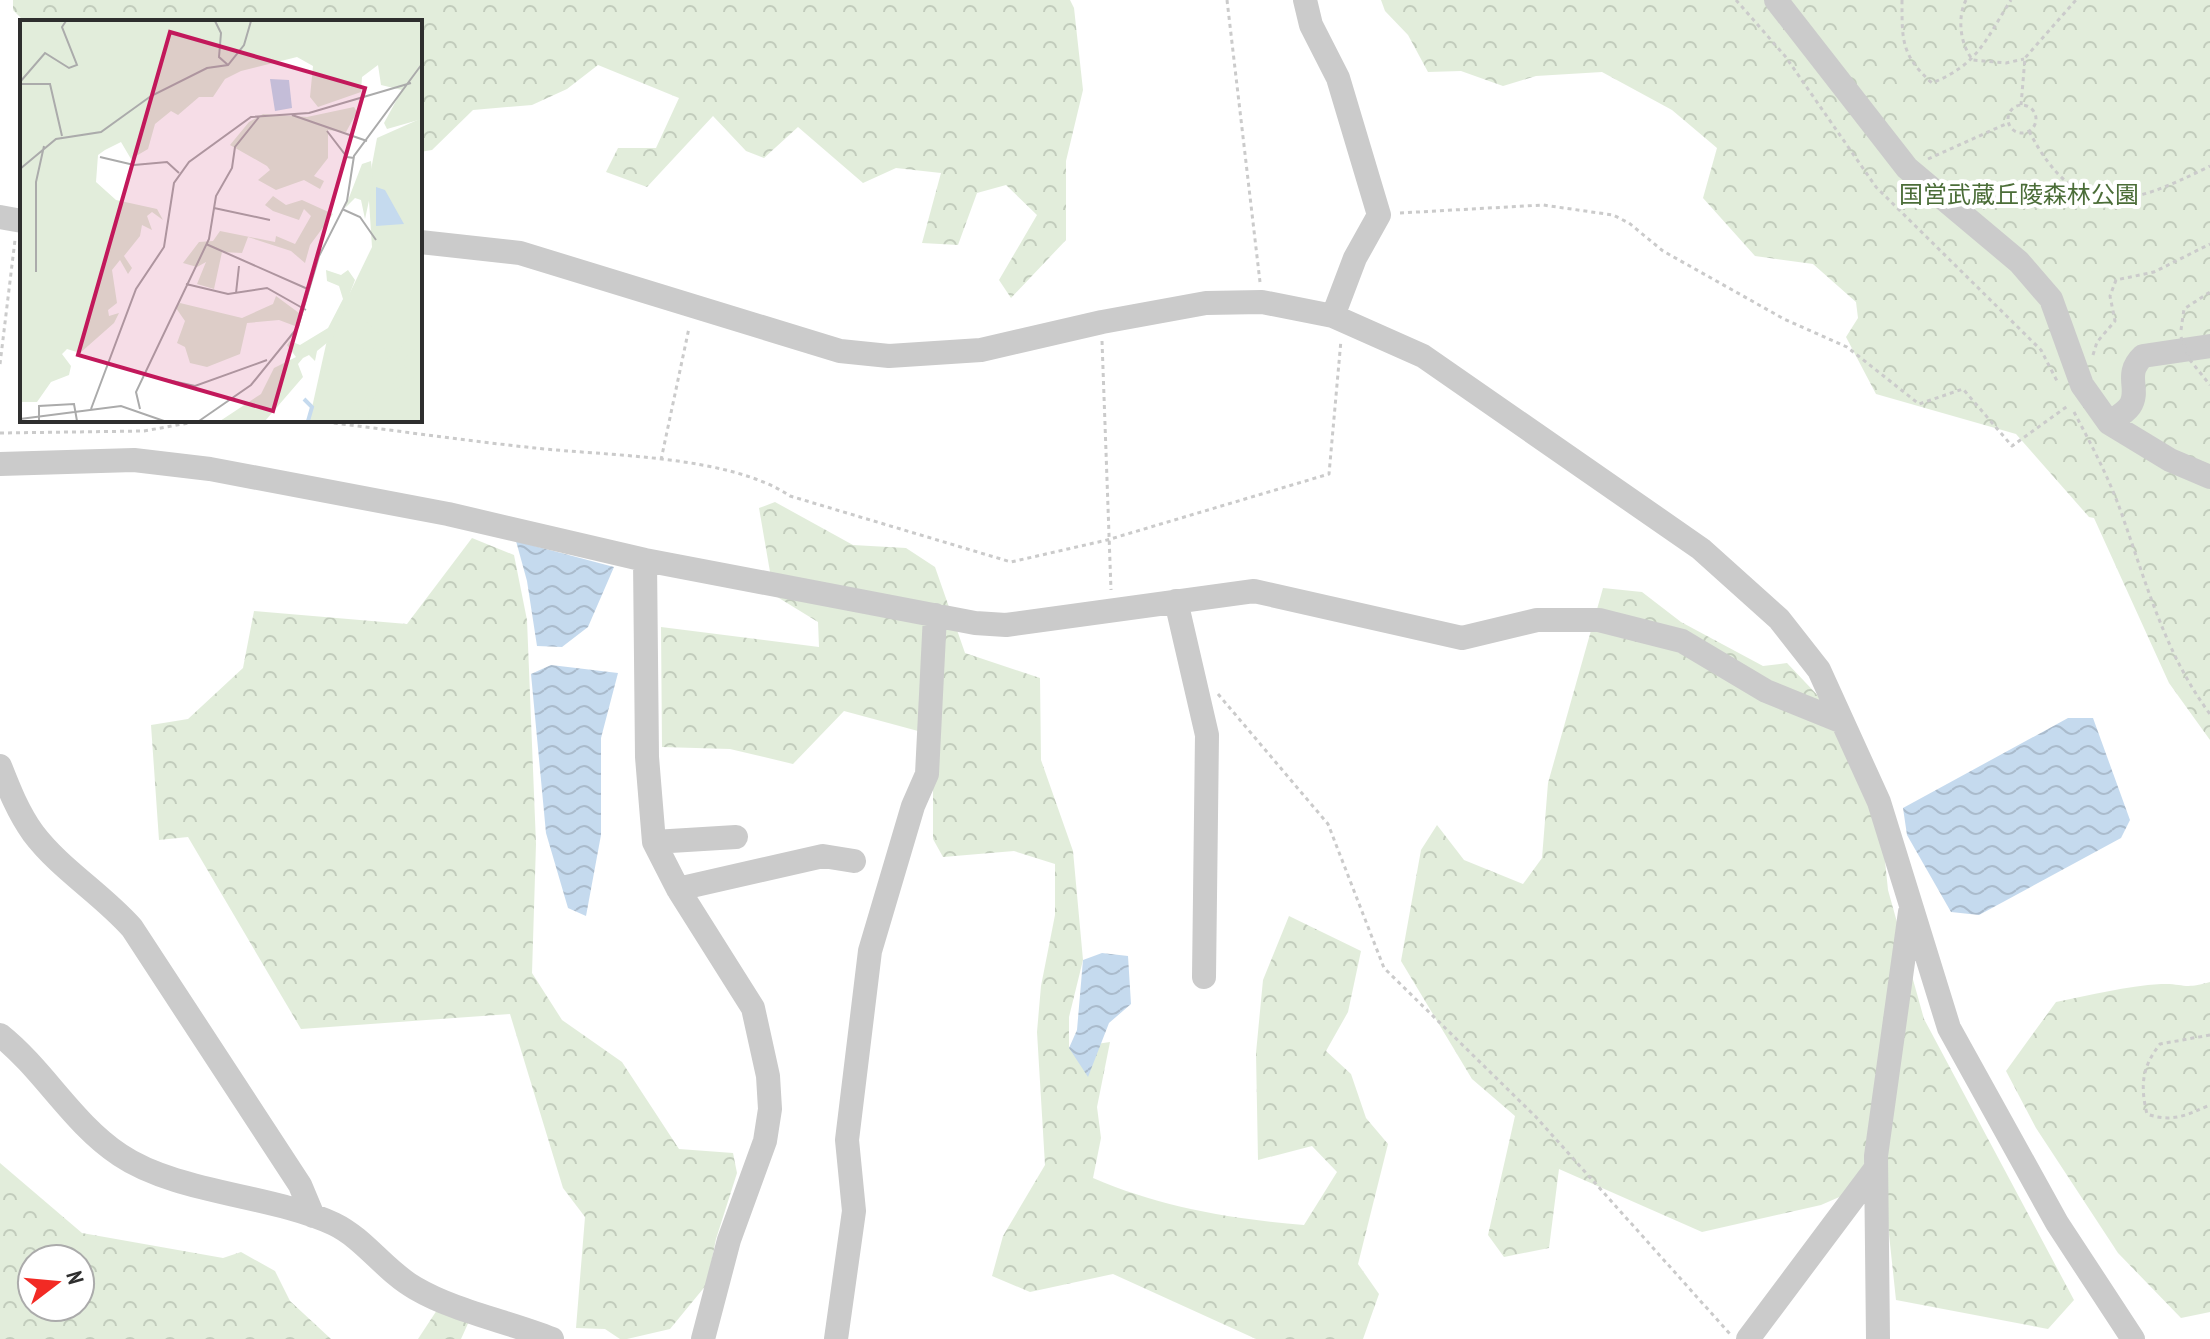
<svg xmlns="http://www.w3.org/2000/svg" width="2210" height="1339" viewBox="0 0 2210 1339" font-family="'PT Sans Narrow','Noto Sans JP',sans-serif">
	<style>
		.forest { fill: url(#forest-crowns); fill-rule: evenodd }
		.water { fill: url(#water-waves) }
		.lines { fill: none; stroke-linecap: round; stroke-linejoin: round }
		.path { stroke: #cbcbcb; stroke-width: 3; stroke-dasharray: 4 4; stroke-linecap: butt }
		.minor { stroke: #cbcbcb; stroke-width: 24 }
		.path-bridge { stroke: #cbcbcb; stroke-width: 3; stroke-dasharray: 4 4; stroke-linecap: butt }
		.labels { text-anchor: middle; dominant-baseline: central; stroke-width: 8; stroke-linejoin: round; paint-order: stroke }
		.park-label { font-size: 24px; fill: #4b6d38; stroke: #fff }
		.inset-river { fill: none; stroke: #c5daee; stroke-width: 4 }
		.inset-road { fill: none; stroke: #ababab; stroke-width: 2 }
		.view { fill: #c2185b; fill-opacity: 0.15; stroke: #c2185b; stroke-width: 4 }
		.inset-edge { fill: none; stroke: #2e2e2e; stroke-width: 4 }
	</style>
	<defs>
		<pattern id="forest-crowns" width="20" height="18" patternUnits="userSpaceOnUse" patternTransform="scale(2)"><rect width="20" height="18" fill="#e2eddb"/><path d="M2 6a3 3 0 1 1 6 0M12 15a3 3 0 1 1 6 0" fill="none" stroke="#c2ccbc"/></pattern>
		<pattern id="water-waves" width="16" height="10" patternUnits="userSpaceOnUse" patternTransform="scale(2)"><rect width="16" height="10" fill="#c5daee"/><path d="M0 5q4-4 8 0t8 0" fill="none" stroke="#abc"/></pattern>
	</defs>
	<rect width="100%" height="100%" fill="#fff"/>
	<path class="forest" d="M13,0h1057l4,8 9,82 -17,71v79l-55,58 -12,-18 38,-65 -31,-30 -29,8 -19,52 -36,-2 19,-70 -45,-5 -33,15 -65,-56 -34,31 -18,-7 -33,-35 -66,71 -41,-15 12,-24h38l23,-50 -81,-33 -31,24 -35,16 -59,5 -41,40 -12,2v-130h-395l-12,-12z
		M1381,0h829v740l-41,-57 -75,-165 -5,-1 -73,-83 -140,-40 -30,-57 12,-19 -2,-16 -43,-38 -58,-8 -52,-58 14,-50 -45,-38 -70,-38 -66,4 -33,10 -42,-15 -33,1 -20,-37 -23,-24z
		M775,502l78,43 53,3 29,19 30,86 75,25 1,82 32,91 10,109 -14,57v31l41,-6 -13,65 4,31 -8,40c67,29 138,41 211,47l33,-53 -25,-26 -54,14 -2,-107 7,-73 26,-64 72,35 -13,61 -22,39 25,23 15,44 22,26 -30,120 21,30 -16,45h-107l-143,-65 -83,18 -38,-16 11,-40 42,-71 -8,-133 4,-46 14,-71v-51l-41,-13 -71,6 -10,-18v-72l-15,-36 -74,-20 -51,53 -63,-15 -68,-2 -1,-120 158,20 -1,-25 -44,-27 -15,-87z
		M472,538l42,17 13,65 9,224 -4,129 30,47 60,42 57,87 54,4 4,20 -21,66 -9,45 -37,45 -43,10h-7l-15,-10 -29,-1 9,-111 -22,-29 -53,-174 -209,15 -113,-192 -29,3 -8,-115 37,-6 55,-51 11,-57 153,13z
		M1603,588l39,4 39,30 82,44 24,-3 72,76 20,63 9,88 36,129 150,281 -26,29 -152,-29 -13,-122 -62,27 -119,27 -143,-63 -10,79 -45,9 -16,-22 27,-119 -43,-37 -71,-118 20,-111 16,-25 27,35 59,24 19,-26 6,-75z
		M2210,982v330l-29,6 -63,-65 -82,-125 -30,-57 50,-69c35,-7 70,-16 105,-18 23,-1 22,6 49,-2z
		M0,1163l82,70 141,25 18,-6 34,19 15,30 41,38h-331zM32,1259h48v48h-48z
		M439,1307l31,12 -9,20h-43z"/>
	<path class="water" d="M516,541l98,26 -26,60 -26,20 -25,-1 -10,-65z
		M551,665l67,8 -17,65v97l-15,81 -18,-8 -22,-75 -15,-159z
		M2068,718h25l37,102 -9,18 -142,77 -28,-3 -44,-77 -4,-27z
		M1102,953l26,3 3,48 -22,19 -21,54 -19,-29 8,-18 6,-70z"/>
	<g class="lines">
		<path class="path" d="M1227,0l33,282
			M1736,0l49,56 91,131 165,163 16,31
			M1902,0c0,40 -1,55 30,83 47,-19 53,-43 79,-83
			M1966,0c-9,17 -6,45 7,60l33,3 18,-4
			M2021,105l4,-47 51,-58
			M2008 119a14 14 0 1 1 28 0a14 14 0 1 1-28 0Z
			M2029,131c48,93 99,76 181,35
			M1928,159l80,-36
			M1400,213l143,-8 70,10 16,8 34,28 121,68 63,28 72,57 44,-15 49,57 57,-41
			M2181,330l3,-21 26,-17
			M1102,341l9,249
			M2093,355l4,-13 18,-21 -5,-25 6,-16 38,-8 56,-28
			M0,364l15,-124
			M2074,412c17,32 35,66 47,100 25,70 44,142 89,202
			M310,420c75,9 150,20 225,28 73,8 194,7 255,48l221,66 96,-22 222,-66 12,-134
			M0,433l144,-2 61,-11
			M661,460l28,-132
			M1218,694l110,130 56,144 152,149 194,217
			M2210,1035l-50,9c-18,23 -20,41 -13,70 25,9 40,1 63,-9"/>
		<path class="minor" d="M1305,0l6,25 27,53 41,137 -24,43 -22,58
			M1776,0l131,168 112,94 32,37 31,86 27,38 61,37 40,17
			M0,217l22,4
			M420,242l100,11 320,98 49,5 92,-6 121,-28 104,-19 56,-1 71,14 90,40 278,193 78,70 40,51 60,132 70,226 108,195 76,116
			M2109,423c7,-5 16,-10 21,-17 11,-17 -7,-31 13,-50l67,-10
			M0,464l134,-4 76,9 238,45 197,46 330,63 31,2 248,-34 208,47 75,-18h62l83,21 84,50 74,30
			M645,560l2,197 7,85 24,47 75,119 15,68 2,33 -5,32 -36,99 -26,99
			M1176,601l31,134 -3,242
			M0,766c9,23 18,46 33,67 27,36 69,61 99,95l168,257 13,31
			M654,842l82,-5
			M678,889l145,-33 31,5
			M0,1035c44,35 72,88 120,120 56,38 153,40 214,69 31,15 51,47 81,64 41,24 92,33 137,51
			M836,1339l18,-128 -7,-71 23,-189 43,-145 14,-32 8,-159
			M1748,1339l128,-171
			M1878,1339l-2,-183 34,-244"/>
		<path class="path-bridge" d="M2181,337l9,23 20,25"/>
	</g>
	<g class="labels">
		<g class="park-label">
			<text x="2019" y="194">国営武蔵丘陵森林公園</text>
		</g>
	</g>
	<g transform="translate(20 20)">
		<rect width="402" height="402" fill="#fff"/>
		<path d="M402,98v303h-113l18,-81 45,-93 -4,-61 9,-48z" fill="#e2eddb"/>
		<path d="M0,1h402v98l-35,10 -3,-6 18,-33 -21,-5 -3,-20 -16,12 -1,15 -43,15 -8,-10 3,-31 -16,-9 -56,14 -16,8 -12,18h-14l-21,18 -7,-4 -16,13 -7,25 -17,10 -10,-17 -16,8 -7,5 -2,27 20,18 41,9 6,11 -11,-8 -5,4 5,14 -10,-5 -2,11 -16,20 8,12 -4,6 -8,-14 -8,10 5,33 -9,7 1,6 10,-3 -5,10 -34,30 -13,-4 -5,5 9,12 -2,9 -18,7 -14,20h-17zM334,87l3,5 -11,20 -18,-2v28l-14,18 10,5 -4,8 -16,-9 -28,10 -18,-10 12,-10 -3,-4 -37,-21 19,-23 14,-8 44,3zM351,141l2,21 -8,37 -4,-19 -6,-2 -10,10 17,-44zM253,176l13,9 16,-5 31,14 -23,31 -5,18 -14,-12 -43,-14 -6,16 -20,-1 -8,37 -17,-5 9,-22 -9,5 -14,-4 16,-21 14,-1 7,-10 55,11 1,-6 19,8 16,-28 -7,-7 -5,11 -26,-9 -8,-6zM306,250l15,5 7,-5 7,10 -22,58 -16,13 -2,10 -6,-6 -6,3 -5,6 5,13 -38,44h-45l41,-27 13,-26 22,-11 -9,-12 3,-4 10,4 28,-17 15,-29 -4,-13 -12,-5zM256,276l23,17 -4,13 -16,-6 -32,3 -7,31 -33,13 -17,-4 -5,-16 -8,-4 8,-22 -9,-13 4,-5 62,15 31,-14zM347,301l5,7 16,4 -6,14 9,12 -17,1 -2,11 -3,-10 11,-27 -8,-1 -9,17 -7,-2zM402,315l-1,9 -17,14 1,9 13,7 -23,17 -2,-9 9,-11 -7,-18 13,-14zM352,356l1,10 6,4 -12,19 2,10 -17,2 9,-11 -8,-7 11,-2 5,-10 -3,-11z" fill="#e2eddb"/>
		<path d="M250,59l19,1 3,28 -17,3zM356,167l9,3 19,34 -28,2z" fill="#c5daee"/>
		<path class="inset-river" d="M284,379l8,8 -4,14"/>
		<path class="inset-road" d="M195,1l6,12 -2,24 9,8M0,62l25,-29 24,15 8,-3 -15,-38 4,-6M0,64h30l12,52M272,95l75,26M307,111l20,26 7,1M80,137l34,8 33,-3 12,11M0,149l36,-30 45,-7 50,-36 56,-28 21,-3 16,-20 7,-24M194,188l56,12M322,189l18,8 16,23M186,224l104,46M16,252v-90l8,-36M166,264l42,10 39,-6 39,22M216,273l3,-27M125,355l50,11 72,-26M71,389l45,-120 28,-42 10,-64 15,-21 62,-45 58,-4 102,-30M120,389l-4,-17 73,-153 7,-43 16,-28 3,-21 24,-30M0,399l101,-13 43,15M19,401v-15l35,-2 3,17M179,401l52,-36 47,-58 21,-71 28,-55 7,-45 68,-92"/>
		<path class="view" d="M150,12l195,56 -92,323 -195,-56z"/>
		<rect width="402" height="402" class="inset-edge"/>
	</g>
	<g transform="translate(56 1283) rotate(74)"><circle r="38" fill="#ffffff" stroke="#ababab" stroke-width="2"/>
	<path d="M0-6L14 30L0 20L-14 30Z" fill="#f22a24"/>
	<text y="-12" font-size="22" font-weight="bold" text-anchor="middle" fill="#2e2e2e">N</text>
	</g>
</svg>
